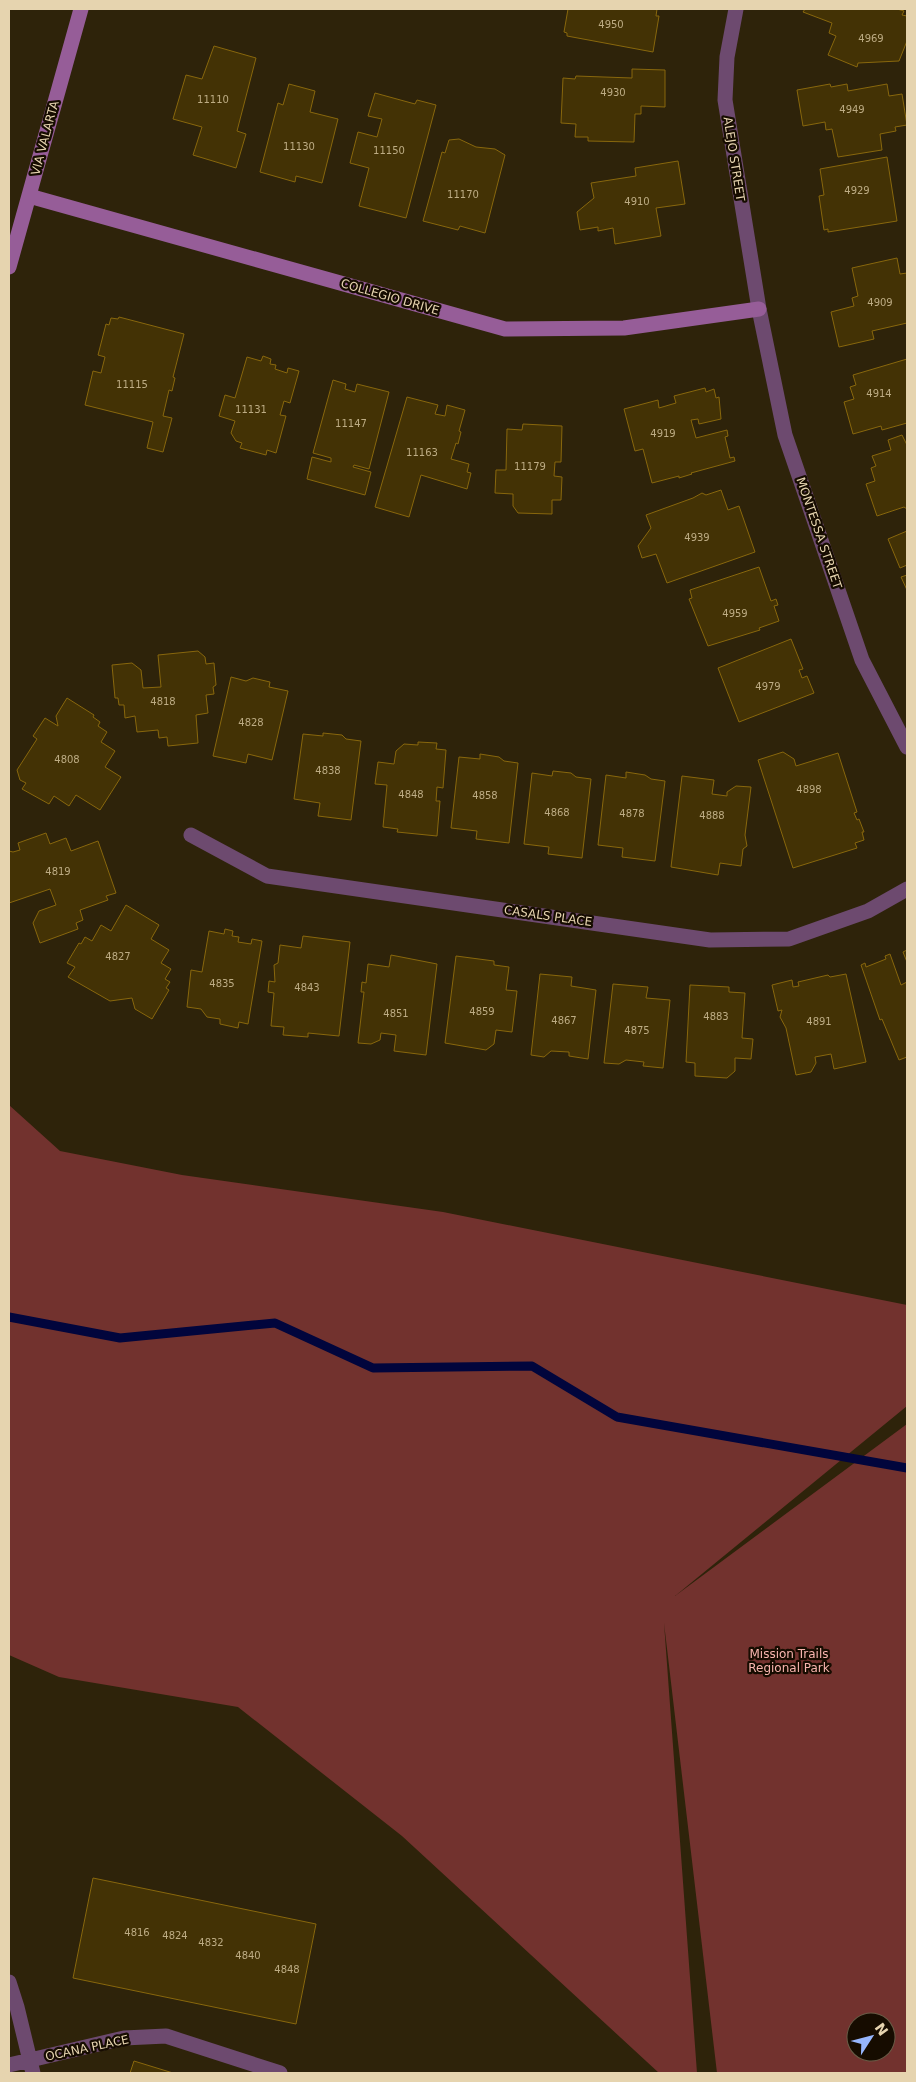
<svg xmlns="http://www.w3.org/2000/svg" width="916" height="2082" viewBox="0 0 916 2082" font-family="'DejaVu Sans',sans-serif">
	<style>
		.green { fill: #72322e; fill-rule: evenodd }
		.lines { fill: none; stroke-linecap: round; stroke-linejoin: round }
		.stream { stroke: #01053c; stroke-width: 9 }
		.building { fill: #433205; stroke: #88670d }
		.street { stroke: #6d4a6f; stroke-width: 15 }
		.secondary { stroke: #965d98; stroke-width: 15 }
		.labels { text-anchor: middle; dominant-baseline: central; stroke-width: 4.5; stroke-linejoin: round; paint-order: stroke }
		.number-label { font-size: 10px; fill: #bdac84 }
		.street-label { font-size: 12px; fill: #e6d4af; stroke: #160c00 }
		.park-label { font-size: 12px; fill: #f8b5ae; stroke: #160c00 }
	</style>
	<rect width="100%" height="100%" fill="#2e230a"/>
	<path class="green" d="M9,1105l51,46 122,24 261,37 464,93v101l-232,190 232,-172v649h-190l-53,-450 33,450h-38l-257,-237 -164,-129 -179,-30 -50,-22zM856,2022h30v30h-30z"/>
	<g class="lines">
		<path class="stream" d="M9,1317l111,21 155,-15 98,45 159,-2 85,51 290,51"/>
	</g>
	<path class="building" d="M568,9h89l-1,7h3l-6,36 -86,-16v-3l-3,-1z
		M805,9h92l7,2 -2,4 5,1v25l-8,20 -41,2 -1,4 -29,-12 8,-19 -7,-3 3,-10 -29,-11z
		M214,46l42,12 -19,73 9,3 -10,34 -43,-13 9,-28 -29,-8 13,-44 16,4z
		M632,69l33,1v37l-24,-1v8h-6l-1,28 -46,-1v-4h-13l1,-13 -15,-1 2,-45 12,1 1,-3 56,2z
		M289,84l26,7 -5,21 28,7 -16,64 -26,-7 -1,6 -35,-10 18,-69 5,2z
		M830,84l1,3 16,-3 1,7 39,-7 2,12 13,-2 5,31 -12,2 1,4 -16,3 2,16 -44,7 -6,-28 -6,1 -1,-8 -22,4 -6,-36z
		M375,93l40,11 2,-4 19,5 -30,113 -47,-12 10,-38 -19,-5 8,-31 19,5 5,-18 -14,-3z
		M459,139l17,8 19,2 10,6 -20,78 -25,-7 -2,4 -35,-9 19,-69 3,1 4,-13z
		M887,157l10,64 -69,11v-3l-4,1 -5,-34 5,-1 -4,-26z
		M678,161l7,43 -29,4 5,28 -46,8 -2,-16 -15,3v-4l-18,3 -3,-18 17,-14 -3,-15 45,-7 -1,-8z
		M897,258l3,16 7,-1v50l-35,8 2,8 -35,8 -8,-35 23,-6 -2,-8 6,-2 -6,-28z
		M119,317l65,17 -11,43 2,1 -3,13 -3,-1 -6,26 9,2 -9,34 -16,-4 6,-26 -68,-17 8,-34 8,2 4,-16 -7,-2 8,-31 3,1 2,-7 7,1z
		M263,356l8,3 -1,5 6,1 -1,4 12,4 1,-5 11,3 -9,32 -6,-2 -4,14 6,1 -10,37 -9,-3 -1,5 -26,-7 2,-5 -6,-2 -5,-8 4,-12 -16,-5 6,-21 10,3 12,-41 14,4z
		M907,359v64l-25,7 -1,-4 -28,8 -9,-32 10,-3 -4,-12 6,-2 -3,-10z
		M333,380l13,4 -1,5 10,3 2,-8 32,8 -20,77 -15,-4 -1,2 18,5 -6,23 -58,-16 5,-22 19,5v-4l-18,-5z
		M705,388l1,4 8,-3 2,9 3,-1 2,22 -22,5 -1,-5 -7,1 5,18 31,-8 1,6 -3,1 5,21 4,-1 1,4 -44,12 1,1 -13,4v-2l-27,7 -9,-34 -8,2 -11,-42 34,-9 1,8 17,-5 -2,-7z
		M407,397l31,8 -3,9 10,2 2,-11 18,5 -6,21 2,1 -3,12 -2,-1 -5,16 18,5 -2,8 4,1 -4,16 -46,-14 -12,42 -34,-10z
		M523,424l39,2 -1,36h-6l-1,14 8,1 -1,23h-9v14l-34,-1 -5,-7v-12l-18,-1 1,-23h10l1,-41 15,1z
		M902,435l5,10v64l-3,-2 -27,9 -11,-32 9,-3 -4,-13 5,-2 -4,-10 19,-6 -3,-10z
		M721,490l7,20 11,-4 16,46 -88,31 -11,-29 -14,4 -4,-12 13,-18 -5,-13 47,-17 9,-5 4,2z
		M907,531v34l-7,3 -12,-29z
		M759,567l12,34 5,-2 2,6 -4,1 5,15 -20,7 1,2 -52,16 -19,-47 3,-1 -2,-8z
		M907,575v15l-6,-13z
		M791,639l12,30 -4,1 3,8 5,-2 7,17 -75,29 -21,-54z
		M198,651l7,6 1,7 8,-1 2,22 -3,2 1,7 -8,1 2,18 -12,2 2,28 -30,3 -1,-9 -8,1 -1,-8 -21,2 -2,-16 -10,2 -1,-13h-5l-1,-7h-3l-3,-33 20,-2 9,7 2,18 18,-1 -3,-32z
		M231,677l15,4 7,-3 17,4 -1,5 19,4 -16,69 -24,-6 -2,9 -33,-7z
		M67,698l27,17 -1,2 7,5 -2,4 9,6 -6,10 14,9 -10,16 16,10 -21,33 -24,-15 -7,11 -15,-10 -5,8 -27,-15 4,-6 -6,-3 -3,-10 20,-31 -4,-3 12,-18 13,8 -2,-10z
		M323,733l19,2 4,4 15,2 -10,79 -33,-4 2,-13 -26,-4 9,-65 20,2z
		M418,742l19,1 -1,6 10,1 -3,38 -6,-1 -1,14h4l-3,35 -40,-4 1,-3 -15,-2 4,-42 -12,-1 3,-22 16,2 2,-13 8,-7 14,1z
		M783,752l11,7 2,7 42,-13 19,59 -3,1 3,7 2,-1 5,13h-2l2,8 -9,3 2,5 -64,20 -35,-108z
		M480,754l19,3 5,4 14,2 -9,80 -33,-4 1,-8 -26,-3 8,-71 21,2z
		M553,771l18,2 5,4 15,2 -9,79 -34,-4 1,-7 -25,-3 8,-71 20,3z
		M626,772l19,3 6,4 14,2 -10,80 -33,-4 1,-9 -25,-3 8,-70 20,3z
		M682,776l32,4 -2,14 15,2v-4l9,-6 15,1 -6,48 2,11 -4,3 -2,17 -21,-3 -2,12 -47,-8z
		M46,833l4,11 16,-6 5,13 27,-10 18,52 -10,3 2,4 -28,10 3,10 -7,3 2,6 -38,14 -7,-20 6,-12 17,-6 -6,-16 -41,14v-52l4,1 7,-2 -2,-7z
		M126,905l33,20 -8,14 18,11 -8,13 10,6 -6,10 5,3 -4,6 3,2 -17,29 -17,-10 -3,-11 -22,3 -42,-24 7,-10 -8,-4 12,-20 2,1 4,-7 7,4 9,-16 10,6z
		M225,929l8,2 -1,5 7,1 -1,5 13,2 1,-5 10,2 -14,83 -9,-2 -1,6 -18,-4v-5l-13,-2 -6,-8 -14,-2 4,-37 11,2 7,-41 15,3z
		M303,936l47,6 -11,94 -31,-3v4l-25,-2 1,-8 -13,-1 3,-33 -6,-1 1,-11 6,1 -1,-17 4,-2 2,-18 21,3z
		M907,950v12l-4,-10z
		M890,954l11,31 6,-3v75l-8,3 -17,-41 -2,1 -19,-55 4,-2 1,4 20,-8 -1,-3z
		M391,955l46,9 -11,91 -32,-4 2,-16 -15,-2 -1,7 -9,4 -13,-1 6,-51h-3l1,-10 4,1 2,-19 21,3z
		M456,956l38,5v4l15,2 -3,23 11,1 -5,41 -16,-2 -2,14 -8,6 -41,-7z
		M540,974l32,3 -1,9 25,4 -8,69 -19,-3v-4l-18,-1 -7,6 -13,-2z
		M846,974l20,88 -32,7 -3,-15 -16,3 1,6 -5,9 -15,3 -10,-47 -6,-11 2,-7 -4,1 -6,-26 20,-5 1,7 6,-1 -1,-4 30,-7 2,2z
		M613,984l35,3 -2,11 24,2 -7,68 -20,-2 1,-4 -18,-2 -7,4 -15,-1z
		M690,985l39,2v5l16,1 -3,45 11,1 -2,20 -16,-1v13l-8,7 -32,-2v-13l-9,-1z
		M93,1878l223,46 -20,100 -223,-46z
		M134,2061l39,12h-43z"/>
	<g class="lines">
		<path class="street" d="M736,9l-9,48 -2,43 34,209 26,126 77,225 45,87
			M191,835l76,41 443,64 79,-1 79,-28 39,-22
			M9,1982l8,25 16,66
			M9,2065l115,-27 42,-2 114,37"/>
		<path class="secondary" d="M29,196l476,133 119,-1 135,-19
			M9,267l72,-258"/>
	</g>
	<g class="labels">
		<g class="number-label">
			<text x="611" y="24">4950</text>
			<text x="871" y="38">4969</text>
			<text x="613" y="92">4930</text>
			<text x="213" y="99">11110</text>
			<text x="852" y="109">4949</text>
			<text x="299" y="146">11130</text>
			<text x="389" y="150">11150</text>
			<text x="857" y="190">4929</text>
			<text x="463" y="194">11170</text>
			<text x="637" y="201">4910</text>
			<text x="880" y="302">4909</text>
			<text x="132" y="384">11115</text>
			<text x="879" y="393">4914</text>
			<text x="251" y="409">11131</text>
			<text x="351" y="423">11147</text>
			<text x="663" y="433">4919</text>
			<text x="422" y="452">11163</text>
			<text x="530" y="466">11179</text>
			<text x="697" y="537">4939</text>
			<text x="735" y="613">4959</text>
			<text x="768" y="686">4979</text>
			<text x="163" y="701">4818</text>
			<text x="251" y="722">4828</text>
			<text x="67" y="759">4808</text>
			<text x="328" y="770">4838</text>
			<text x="809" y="789">4898</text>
			<text x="411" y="794">4848</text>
			<text x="485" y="795">4858</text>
			<text x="557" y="812">4868</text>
			<text x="632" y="813">4878</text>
			<text x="712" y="815">4888</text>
			<text x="58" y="871">4819</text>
			<text x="118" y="956">4827</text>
			<text x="222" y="983">4835</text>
			<text x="307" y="987">4843</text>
			<text x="482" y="1011">4859</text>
			<text x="396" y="1013">4851</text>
			<text x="716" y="1016">4883</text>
			<text x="564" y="1020">4867</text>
			<text x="819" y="1021">4891</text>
			<text x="637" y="1030">4875</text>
			<text x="137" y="1932">4816</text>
			<text x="175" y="1935">4824</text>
			<text x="211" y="1942">4832</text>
			<text x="248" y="1955">4840</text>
			<text x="287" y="1969">4848</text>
		</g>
		<g class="street-label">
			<text transform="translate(45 138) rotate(-75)">VIA VALARTA</text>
			<text transform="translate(734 159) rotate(81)">ALEJO STREET</text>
			<text transform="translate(390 297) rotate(16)">COLLEGIO DRIVE</text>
			<text transform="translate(819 533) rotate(71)">MONTESSA STREET</text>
			<text transform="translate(548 916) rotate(8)">CASALS PLACE</text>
			<text transform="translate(87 2048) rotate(-12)">OCANA PLACE</text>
		</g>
		<g class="park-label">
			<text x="789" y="1654">Mission Trails<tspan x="789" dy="14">Regional Park</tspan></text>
		</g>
	</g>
	<rect width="916" height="2082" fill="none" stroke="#e6d4af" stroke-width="20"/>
	<g transform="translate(871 2037) rotate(54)"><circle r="24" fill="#160c00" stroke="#695c46"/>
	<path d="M0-4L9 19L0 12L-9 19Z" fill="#97b6fd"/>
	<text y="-8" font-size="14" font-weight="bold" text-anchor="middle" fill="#e6d4af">N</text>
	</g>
</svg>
